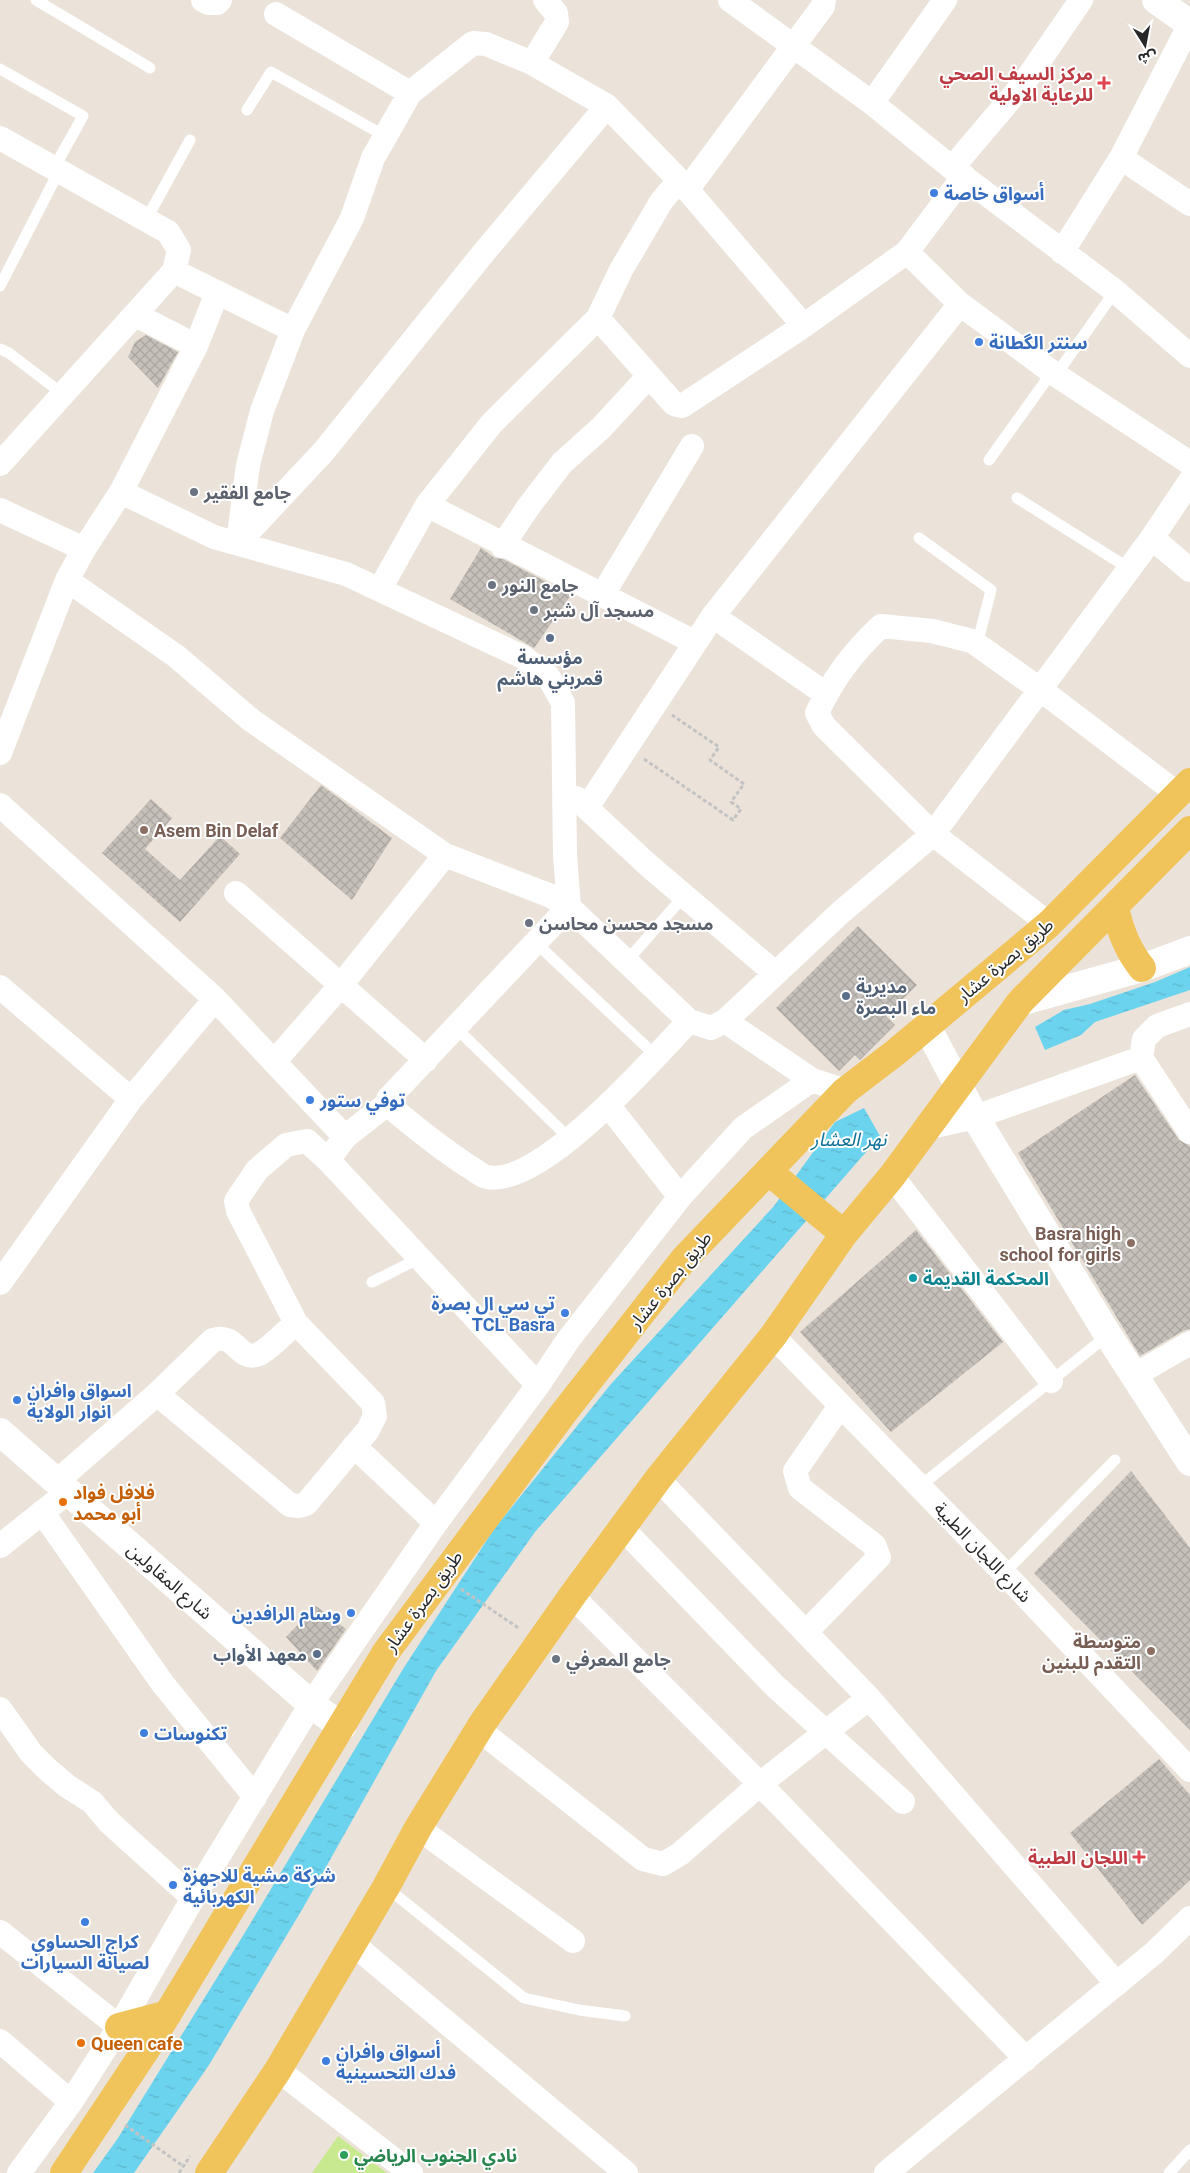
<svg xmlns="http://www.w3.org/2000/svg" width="1190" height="2173" viewBox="0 0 1190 2173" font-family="Roboto,'Noto Sans Arabic',sans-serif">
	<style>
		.pitch { fill: #c9e991 }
		.water { fill: url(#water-ripples) }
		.building { fill: url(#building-cross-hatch) }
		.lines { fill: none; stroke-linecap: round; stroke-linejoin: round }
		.path { stroke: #c3c3c3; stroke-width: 3; stroke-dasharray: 4 2.5; stroke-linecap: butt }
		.lane { stroke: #fff; stroke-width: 11 }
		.street { stroke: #fff; stroke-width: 24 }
		.secondary { stroke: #fff; stroke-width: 28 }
		.primary { stroke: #f0c45a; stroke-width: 28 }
		.health-dot { fill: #e0444e; stroke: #fff; stroke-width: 2 }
		.shop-dot { fill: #3f7fe0; stroke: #fff; stroke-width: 2 }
		.worship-dot { fill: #6b7280; stroke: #fff; stroke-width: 2 }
		.service-dot { fill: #5c6f8a; stroke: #fff; stroke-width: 2 }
		.education-dot { fill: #8d6e63; stroke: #fff; stroke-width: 2 }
		.culture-dot { fill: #0f9aa8; stroke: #fff; stroke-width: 2 }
		.food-dot { fill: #e8710a; stroke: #fff; stroke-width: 2 }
		.leisure-dot { fill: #2e9e5b; stroke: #fff; stroke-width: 2 }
		.labels { text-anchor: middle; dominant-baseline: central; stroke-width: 4; stroke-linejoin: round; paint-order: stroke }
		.health-label { font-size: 18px; font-weight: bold; fill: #be3a42; stroke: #fff; text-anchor: end }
		.shop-label { font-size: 18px; font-weight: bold; fill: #366cbe; stroke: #fff; text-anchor: start }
		.worship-label { font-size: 18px; font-weight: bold; fill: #5b616d; stroke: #fff; text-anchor: start }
		.service-label { font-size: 18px; font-weight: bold; fill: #4e5e75; stroke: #fff }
		.education-label { font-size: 18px; font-weight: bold; fill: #785e54; stroke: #fff; text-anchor: end }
		.street-label { font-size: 18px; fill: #282828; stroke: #fff }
		.culture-label { font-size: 18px; font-weight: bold; fill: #0d838f; stroke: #fff; text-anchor: start }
		.food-label { font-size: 18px; font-weight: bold; fill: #c56008; stroke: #fff; text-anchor: start }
		.leisure-label { font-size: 18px; font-weight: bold; fill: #27864d; stroke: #fff; text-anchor: start }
		.water-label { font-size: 19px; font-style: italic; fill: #0d7097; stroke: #fff }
	</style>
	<defs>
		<pattern id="water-ripples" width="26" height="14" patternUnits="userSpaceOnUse" patternTransform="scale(1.25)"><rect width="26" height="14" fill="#6cd3ee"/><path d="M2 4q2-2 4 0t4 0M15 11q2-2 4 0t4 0" fill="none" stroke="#5eb5cc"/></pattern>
		<pattern id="building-cross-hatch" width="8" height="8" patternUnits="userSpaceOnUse" patternTransform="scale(1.25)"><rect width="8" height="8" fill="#c6c0ba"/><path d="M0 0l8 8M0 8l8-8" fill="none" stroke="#aaa5a0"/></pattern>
	</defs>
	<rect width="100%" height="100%" fill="#ebe3da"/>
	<path class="pitch" d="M338,2136l49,37h-75z"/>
	<path class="water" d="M1190,967v23l-95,32 -14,13 -36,15 -10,-23 29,-17 26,-6 65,-22z
		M864,1108l16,28 -345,396 -99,139 -133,237 -94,157 -75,108h-41l25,-35 126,-204 159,-265 91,-140 117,-145 163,-178 61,-84z"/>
	<path class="building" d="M146,335l32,17 -20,36 -30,-31 7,-15z
		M481,548l14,10 8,1 68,36 -37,53 -84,-49z
		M321,785l71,53 -40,62 -72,-62z
		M151,799l21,19 -27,31 35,31 40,-44 20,18 -60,68 -78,-69z
		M858,926l59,59 -31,31 9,9 -35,35 -5,-5 -16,16 -63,-63z
		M1135,1075l44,65 11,6v183l-7,2 -43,25 -122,-203z
		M916,1230l87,112 -112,90 -91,-100z
		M1131,1471l59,77v182l-156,-157z
		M316,1606l30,23 -29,42 -31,-34z
		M1159,1759l31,36v85l-48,45 -72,-92z"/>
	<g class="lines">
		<path class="path" d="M644,759l89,61 8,-11 -10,-7 13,-18 -34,-24 9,-13 -47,-32
			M461,1589l59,40
			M125,2125l58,41
			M179,2173l11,-17"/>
		<path class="lane" d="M36,0l114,68
			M0,69l83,47 -29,52
			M247,110l24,-38 114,64
			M146,220l44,-80
			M0,286l59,-115
			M0,349l9,4 55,42
			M1056,375l59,-84
			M989,460l63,-88
			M1017,498l113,71
			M919,538l72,52 -14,55
			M536,943l120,113
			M626,962l58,-66
			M456,1028l113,110
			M372,1282l48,-24
			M919,1487l189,-152
			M1004,1573l111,-113
			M386,1887l138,111 55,12 46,6
			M1169,2173l21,-23"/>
		<path class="street" d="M203,0l5,3h9l3,-3
			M730,0l142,103 80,65 163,123 75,65
			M276,14l134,79
			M532,63l25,-41 -1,-9 -11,-13
			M872,103l73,-103
			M0,138l168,94 11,18 -5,21 -174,193
			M1121,158l69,46
			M952,168l72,-85 57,-83
			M687,190l136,-184 1,-6
			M907,252l53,52 96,71 134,88
			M1062,252l59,-94 69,-134
			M174,271l119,59
			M136,315l60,31
			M598,318l76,86 8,2 117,-77 108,-77 57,-76
			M121,492l93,45 132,37 177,83 25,19 15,27 2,152 4,52 -181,192 -1,5 -42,33 -17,23 210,225
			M427,505l267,137
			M0,510l84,39
			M1152,538l38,32
			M238,543l10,-78 14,-54 31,-81 59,-112 21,-60 37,-65 63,-50 13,1 46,19 75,43 72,74 124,145
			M238,543l86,-92 161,-200 122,-145
			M502,546l27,-40 33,-43 39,-35 48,-52
			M67,580l109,76 75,64 194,135 106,41 18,11 120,114 22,7 14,-7 115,-108 93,-79 219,-296 38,-57
			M380,589l47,-84 65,-82 106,-105 23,-48 40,-68 18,-22
			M603,594l89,-148
			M713,616l113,78
			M0,753l67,-173 17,-31 37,-57 75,-146 21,-53
			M576,798l72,67 127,108
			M0,805l215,194 130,138
			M588,806l125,-190 247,-312
			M236,893l190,167
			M1049,924l-116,-90 -109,-108 -7,-13c15,-33 38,-63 64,-87l51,5 40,10 69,49 137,104
			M0,987l131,112
			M1190,1014l-33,12 -13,13 -3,19 49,74
			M725,1021l87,59 33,11
			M274,1062l67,-77 104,-130
			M387,1104c26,22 52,43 81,62 6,3 13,10 19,11 54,11 166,-118 202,-156
			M608,1105l72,92
			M926,1128l49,-11 166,-59
			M892,1176l159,205
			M0,1283l131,-184 84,-100
			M773,1336l231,237 186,197
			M1135,1375l55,-32
			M157,1394l133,111 9,1 7,-2 62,-74 7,-14 -2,-13 -77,-80 -58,-112 -2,-10 21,-31 29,-25 21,-4 21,19
			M354,1446l82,77
			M658,1479l211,219 248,286
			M56,1482l101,-88 56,-54c24,-8 25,23 46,14 11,-5 27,-23 37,-31
			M42,1512l121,172 92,113
			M622,1528l153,158 128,116
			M0,1546l68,-54
			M572,1596l188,188 266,275
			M806,1632l73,-75 -5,-12 -74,-57 -5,-17 45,-65
			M0,1709l31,44 16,16 20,17 25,16 17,20 84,76
			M478,1729l165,130 20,5 17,-10 80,-70 109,-86
			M418,1828l155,113
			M0,1932l119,95
			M353,1944l273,229
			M0,2041l71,61
			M278,2070l133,103
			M19,2173l52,-71 48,-75 74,-129 118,-194 125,-181 102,-138 30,-45 112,-143 63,-69 69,-48
			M886,2173l268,-220 36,-35"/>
		<path class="secondary" d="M1156,0l34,24
			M1020,1002l122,-34 48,-18
			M926,1025l49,92 133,218 82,127
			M0,1432l311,272 31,23"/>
		<path class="primary" d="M1115,908c5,22 13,43 27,60
			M768,1171l76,63
			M119,2027l49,-13
			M64,2173l83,-125 239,-396 176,-237 122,-156 161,-168 51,-39 153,-128 141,-142
			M209,2173l69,-103 108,-183 32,-59 64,-104 90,-128 86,-117 115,-143 71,-102 48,-58 128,-174 170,-172"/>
	</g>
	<g class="health-dot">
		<path d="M1101.5 75.5h5v5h5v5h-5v5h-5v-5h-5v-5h5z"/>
		<path d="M1136.5 1849.5h5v5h5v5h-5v5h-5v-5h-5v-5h5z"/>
	</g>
	<g class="shop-dot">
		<circle cx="934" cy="193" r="5"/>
		<circle cx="979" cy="342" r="5"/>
		<circle cx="310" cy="1100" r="5"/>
		<circle cx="565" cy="1313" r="5"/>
		<circle cx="17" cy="1400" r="5"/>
		<circle cx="351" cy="1613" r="5"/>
		<circle cx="144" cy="1733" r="5"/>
		<circle cx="173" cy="1885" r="5"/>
		<circle cx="85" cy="1922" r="5"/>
		<circle cx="326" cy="2061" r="5"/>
	</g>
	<g class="worship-dot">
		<circle cx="194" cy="492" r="5"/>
		<circle cx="492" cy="585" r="5"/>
		<circle cx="534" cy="610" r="5"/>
		<circle cx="529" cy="923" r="5"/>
		<circle cx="556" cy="1659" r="5"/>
	</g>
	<g class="service-dot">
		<circle cx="550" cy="638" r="5"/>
		<circle cx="846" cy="996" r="5"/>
		<circle cx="317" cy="1654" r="5"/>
	</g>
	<g class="education-dot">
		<circle cx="144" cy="830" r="5"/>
		<circle cx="1131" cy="1243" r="5"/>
		<circle cx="1151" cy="1651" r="5"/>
	</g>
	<circle class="culture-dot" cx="913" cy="1278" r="5"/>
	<g class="food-dot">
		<circle cx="63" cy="1502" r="5"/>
		<circle cx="81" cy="2043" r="5"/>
	</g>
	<circle class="leisure-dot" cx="344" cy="2155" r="5"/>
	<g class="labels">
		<g class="health-label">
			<text x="1093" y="73">مركز السيف الصحي<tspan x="1093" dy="21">للرعاية الاولية</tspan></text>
			<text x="1128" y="1857">اللجان الطبية</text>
		</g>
		<g class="shop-label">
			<text x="944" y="193">أسواق خاصة</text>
			<text x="989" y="342">سنتر الگطانة</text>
			<text x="320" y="1100">توفي ستور</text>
			<text x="555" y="1303" text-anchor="end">تي سي ال بصرة<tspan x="555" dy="21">TCL Basra</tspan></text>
			<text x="27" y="1390">اسواق وافران<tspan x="27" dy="21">انوار الولاية</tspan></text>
			<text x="341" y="1613" text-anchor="end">وسام الرافدين</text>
			<text x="154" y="1733">تكنوسات</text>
			<text x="183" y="1875">شركة مشية للاجهزة<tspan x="183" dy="21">الكهربائية</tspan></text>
			<text x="85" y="1941" text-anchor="middle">كراج الحساوي<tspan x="85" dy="21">لصيانة السيارات</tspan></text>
			<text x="336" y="2051">أسواق وافران<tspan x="336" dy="21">فدك التحسينية</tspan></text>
		</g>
		<g class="worship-label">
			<text x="204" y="492">جامع الفقير</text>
			<text x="502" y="585">جامع النور</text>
			<text x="544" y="610">مسجد آل شبر</text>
			<text x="539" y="923">مسجد محسن محاسن</text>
			<text x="566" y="1659">جامع المعرفي</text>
		</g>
		<g class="service-label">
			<text x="550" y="657">مؤسسة<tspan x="550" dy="21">قمربني هاشم</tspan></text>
			<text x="856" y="986" text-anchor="start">مديرية<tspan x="856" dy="21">ماء البصرة</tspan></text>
			<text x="307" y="1654" text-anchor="end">معهد الأواب</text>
		</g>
		<g class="education-label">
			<text x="154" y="830" text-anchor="start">Asem Bin Delaf</text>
			<text x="1121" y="1233">Basra high<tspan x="1121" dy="21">school for girls</tspan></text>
			<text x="1141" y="1641">متوسطة<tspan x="1141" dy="21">التقدم للبنين</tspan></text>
		</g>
		<g class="street-label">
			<text transform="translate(1005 960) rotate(-40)">طريق بصرة عشار</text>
			<text transform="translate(670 1280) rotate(-51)">طريق بصرة عشار</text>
			<text transform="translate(983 1552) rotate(46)">شارع اللجان الطبية</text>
			<text transform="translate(170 1581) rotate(41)">شارع المقاولين</text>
			<text transform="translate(423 1601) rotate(-54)">طريق بصرة عشار</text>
		</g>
		<g class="culture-label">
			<text x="923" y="1278">المحكمة القديمة</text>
		</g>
		<g class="food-label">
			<text x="73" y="1492">فلافل فواد<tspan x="73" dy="21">أبو محمد</tspan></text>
			<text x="91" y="2043">Queen cafe</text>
		</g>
		<g class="leisure-label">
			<text x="354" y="2155">نادي الجنوب الرياضي</text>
		</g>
		<g class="water-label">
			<text x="849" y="1139">نهر العشار</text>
		</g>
	</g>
	<g transform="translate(1145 45) rotate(169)" stroke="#ffffff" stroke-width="4" paint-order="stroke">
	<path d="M0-4L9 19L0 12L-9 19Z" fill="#282828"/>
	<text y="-8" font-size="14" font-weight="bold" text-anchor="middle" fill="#282828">ش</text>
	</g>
</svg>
